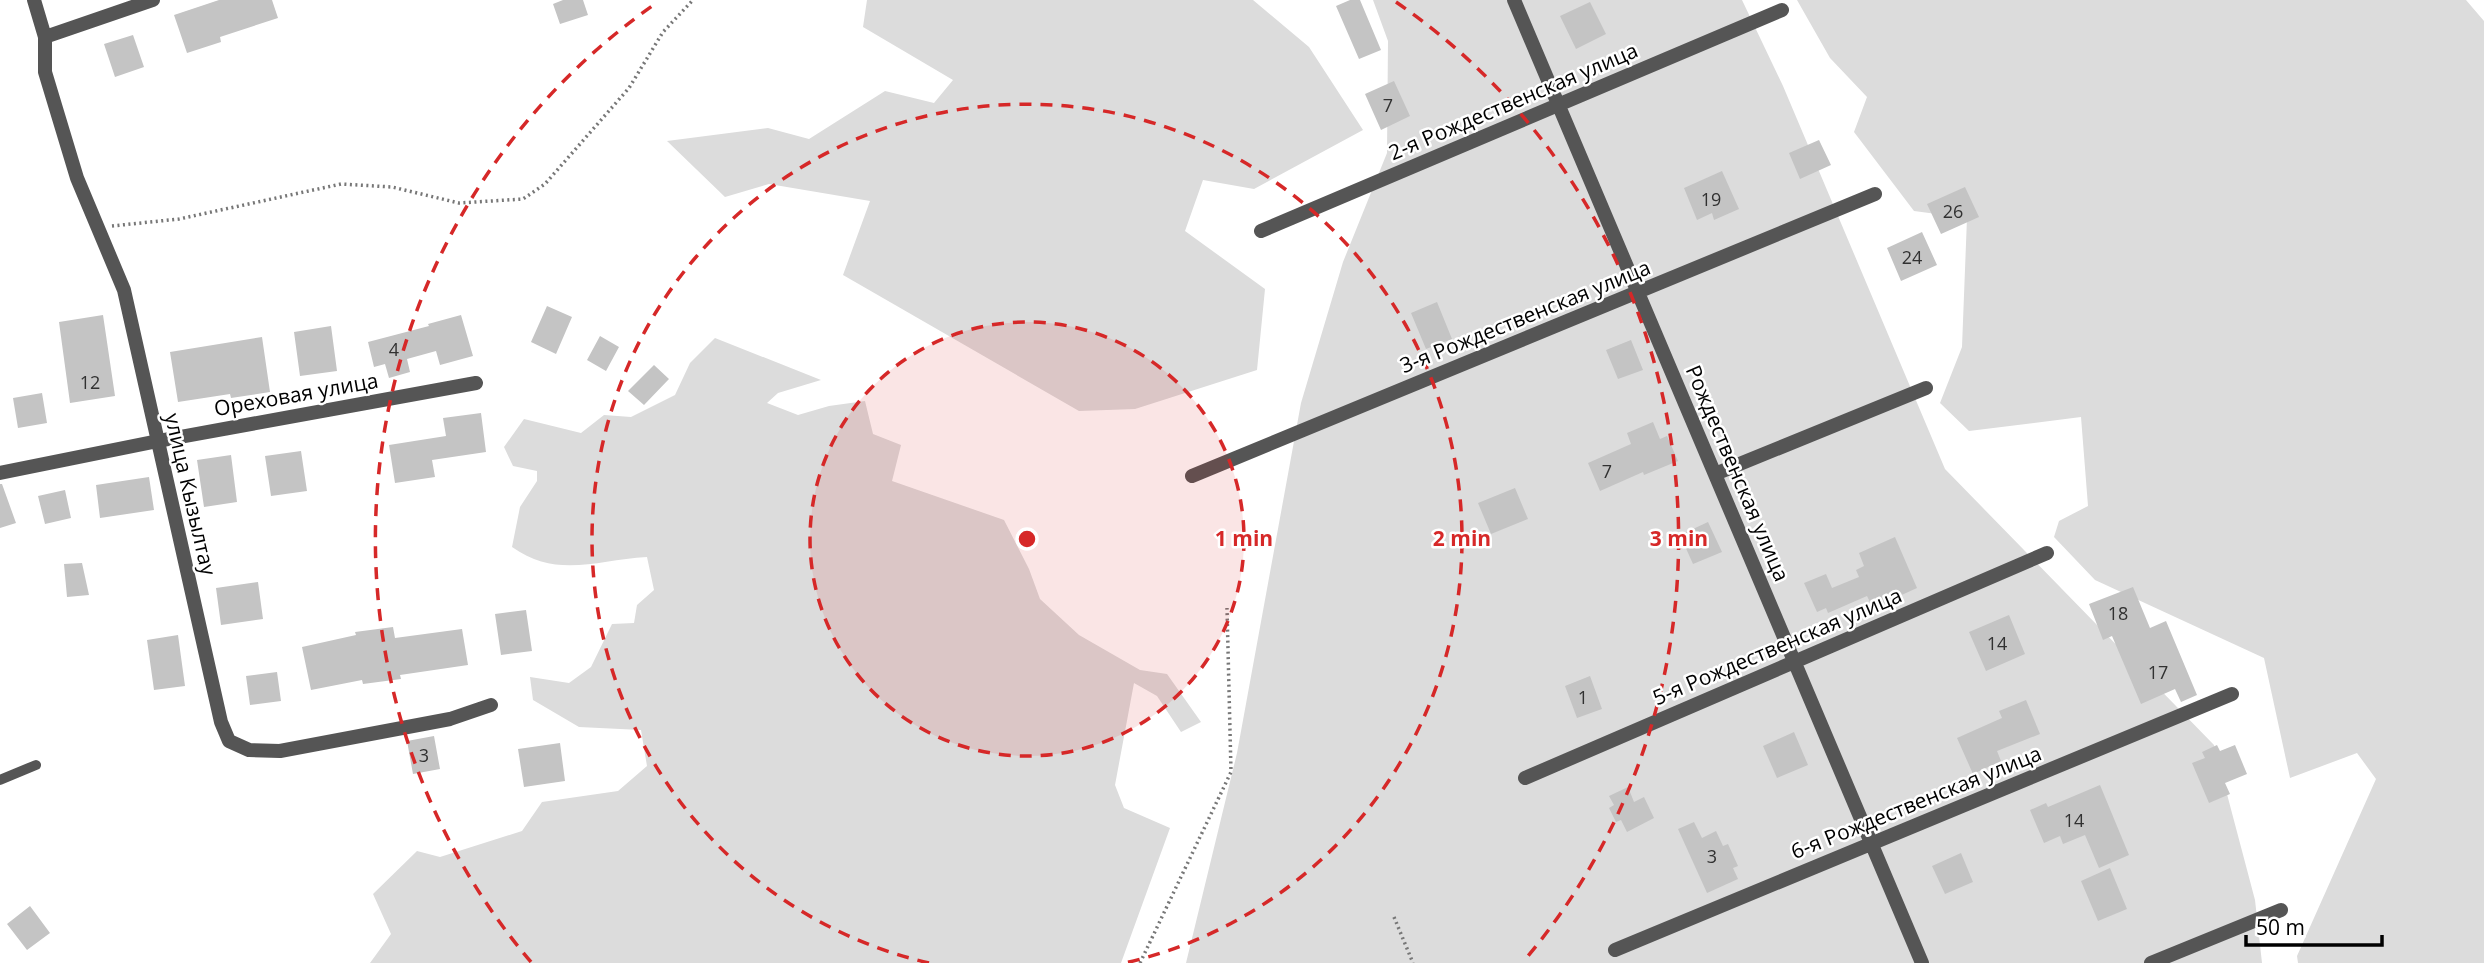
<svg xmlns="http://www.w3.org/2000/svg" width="2484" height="963" viewBox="0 0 2484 963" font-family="'Open Sans',sans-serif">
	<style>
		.green { fill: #dcdcdc }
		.building { fill: #c4c4c4 }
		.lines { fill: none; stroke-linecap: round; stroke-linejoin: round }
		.path { stroke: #777; stroke-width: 3.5; stroke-dasharray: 2 3.5; stroke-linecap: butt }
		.lane { stroke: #555; stroke-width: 10 }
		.street { stroke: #555; stroke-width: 14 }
		.ring { fill: none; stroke: #d62828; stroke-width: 3.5; stroke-dasharray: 12 9 }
		.labels { text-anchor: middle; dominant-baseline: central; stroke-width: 5; stroke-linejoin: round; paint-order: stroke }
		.number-label { font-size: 18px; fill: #313131 }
		.street-label { font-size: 21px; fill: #000; stroke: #fff }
		.centre { fill: #d62828; stroke: #fff; stroke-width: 3.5 }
		.ring-label { font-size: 21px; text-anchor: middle; font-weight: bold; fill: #d62828; stroke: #fff; stroke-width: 5; stroke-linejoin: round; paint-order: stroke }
	</style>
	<rect width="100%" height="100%" fill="#fff"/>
	<path class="green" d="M867,0h386l56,47 54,83 -109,59 -51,-9 -18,51 80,58 -8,81 -122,39 -56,2 -236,-136 27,-74 -101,-17 -44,13 -58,-56 101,-13 41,11 76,-48 49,12 19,-23 -90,-53z
		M1373,0h369l41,86 162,383 269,276 41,155 7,63h-1076l51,-210 64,-350 42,-141 44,-109 1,-112z
		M1797,0h669l18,21v942h-186l-1,-7 79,-177 -19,-26 -67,25 -26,-120 -169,-78 -41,-43 5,-16 29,-15 -7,-89 -112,14 -29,-28 22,-56 5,-129 -53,-7 -60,-79 13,-35 -37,-39z
		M715,338l106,42 -43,13 -11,10 31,12 31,-9 36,-5 8,33 28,11 -9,36 112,39 25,49 11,30 39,36 61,35 27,4 34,48 -20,10 -24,-36 -23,-13 -19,102 9,23 46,20 -49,135h-751l21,-29 -18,-40 44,-43 23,6 82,-26 20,-29 76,-11 29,-25 -6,-36 -62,-3 -46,-27 -3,-23 39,6 22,-16 21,-43 22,-1 3,-18 17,-15 -7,-33c-51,3 -90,22 -135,-10l8,-40 17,-26v-10l-24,-5 -9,-19 20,-28 57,14 23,-18 27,2 44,-22 15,-32z"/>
	<path class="building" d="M219,0h53l6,18 -58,19 1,5 -34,11 -13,-38z
		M563,0h20l5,15 -28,9 -7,-20z
		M1350,0h10l21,50 -22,9 -23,-53z
		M1590,2l16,32 -30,15 -16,-33z
		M133,35l11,32 -29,10 -11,-33z
		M1394,81l16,35 -29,14 -16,-36z
		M1819,140l12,25 -31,14 -11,-26z
		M1722,171l17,38 -25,11 -2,-7 -15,7 -13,-32z
		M1965,187l14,30 -38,17 -14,-30z
		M1922,232l15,33 -36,16 -14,-33z
		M1437,302l15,37 -26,10 -15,-36z
		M547,306l25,11 -16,37 -25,-12z
		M103,315l12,81 -45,7 -11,-81z
		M461,315l12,41 -33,9 -4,-14 -29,8 3,13 -21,6 -4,-14 -11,3 -6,-25 61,-16 -1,-2z
		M331,326l6,45 -37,5 -6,-44z
		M600,336l19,11 -13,24 -19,-11z
		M262,337l8,55 -39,6 -1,-4 -52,8 -8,-50z
		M1631,340l12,30 -25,9 -12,-29z
		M654,365l15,14 -25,26 -16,-14z
		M42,393l5,30 -29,5 -5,-30z
		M481,413l5,39 -54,8 3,17 -40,6 -6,-38 57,-9 -3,-18z
		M1653,422l7,17 7,-3 11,25 -34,14 -1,-3 -43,19 -12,-28 43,-19 -4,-11z
		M301,451l6,40 -36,5 -6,-40z
		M231,455l6,47 -33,5 -7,-47z
		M149,477l5,33 -54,8 -4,-33z
		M0,484h2l14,39 -16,5z
		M1515,488l13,31 -37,15 -13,-31z
		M65,490l6,28 -26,6 -7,-28z
		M1708,522l14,30 -29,12 -13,-29z
		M1895,537l22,51 -44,20 -6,-12 -39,17 -2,-5 -9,4 -13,-29 22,-9 6,14 27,-11 -3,-7 8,-4 -5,-13z
		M82,563l7,32 -22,2 -3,-33z
		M258,582l5,37 -42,6 -5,-37z
		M2133,587l17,41 16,-7 31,74 -16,7 -6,-13 -34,15 -29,-68 -9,4 -14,-36z
		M526,610l6,41 -31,4 -6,-41z
		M2009,615l16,39 -39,17 -17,-39z
		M393,627l2,11 67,-9 6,36 -68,10 1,4 -38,5 -1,-4 -51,10 -9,-43 54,-12 -1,-3z
		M178,635l7,51 -31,4 -7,-50z
		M277,672l4,29 -31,4 -4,-29z
		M1590,676l12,33 -25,9 -12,-32z
		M2026,700l14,34 -43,17 4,10 -28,13 -16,-36 45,-20 -3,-7z
		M1794,732l14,33 -31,13 -14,-32z
		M434,736l6,33 -27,5 -6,-33z
		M560,743l5,38 -41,6 -6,-38z
		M2217,745l3,6 15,-6 12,29 -22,9 5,11 -21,9 -17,-40 13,-5 -3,-6z
		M2100,785l29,70 -30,13 -14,-33 -22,9 -3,-8 -16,7 -14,-33 16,-7 2,4z
		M1628,787l6,15 10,-5 10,21 -27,14 -6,-12 -5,2 -7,-14 5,-3 -5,-9z
		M1694,822l8,16 14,-7 7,15 5,-2 10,22 -5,2 5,11 -31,14 -29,-64z
		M1961,853l12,29 -28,12 -13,-28z
		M2110,868l17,41 -29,12 -17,-40z
		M30,906l20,27 -23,17 -20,-26z"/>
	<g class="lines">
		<path class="path" d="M112,226l67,-7 162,-35 51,3 67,16 64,-4 22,-15 84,-96 34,-56 30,-32
			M1394,917l19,46
			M1140,963l91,-191 -4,-164"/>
		<path class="lane" d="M0,780l36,-15"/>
		<path class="street" d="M34,0l11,37v35l32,106 47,112 97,432 8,19 20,9 31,1 170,-32 41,-14
			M1514,0l408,963
			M45,37l108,-37
			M1261,231l521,-221
			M0,473l158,-32 318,-58
			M1715,474l211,-86
			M1192,476l683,-282
			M1525,778l522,-225
			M1615,950l617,-256
			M2151,963l130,-53"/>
	</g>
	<circle cx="1027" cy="539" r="217" fill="#d62828" fill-opacity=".12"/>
	<g class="ring">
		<circle cx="1027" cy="539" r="217"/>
		<path d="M929 963A435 435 0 1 1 1125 963"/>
		<path d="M531 962A652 652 0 0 1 658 2M1396 2A652 652 0 0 1 1523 962"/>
	</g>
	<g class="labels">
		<g class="number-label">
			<text x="1388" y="105">7</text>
			<text x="1711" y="199">19</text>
			<text x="1953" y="211">26</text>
			<text x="1912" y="257">24</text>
			<text x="394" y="349">4</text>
			<text x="90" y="382">12</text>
			<text x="1607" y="471">7</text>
			<text x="2118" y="613">18</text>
			<text x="1997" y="643">14</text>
			<text x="2158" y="672">17</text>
			<text x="1583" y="697">1</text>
			<text x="424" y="755">3</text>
			<text x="2074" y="820">14</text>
			<text x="1712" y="856">3</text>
		</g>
		<g class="street-label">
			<text transform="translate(1513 101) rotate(-23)">2-я Рождественская улица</text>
			<text transform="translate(1525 316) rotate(-22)">3-я Рождественская улица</text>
			<text transform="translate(296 394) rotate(-10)">Ореховая улица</text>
			<text transform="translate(1738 473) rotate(67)">Рождественская улица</text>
			<text transform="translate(191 494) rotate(77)">улица Кызылтау</text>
			<text transform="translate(1777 646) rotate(-23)">5-я Рождественская улица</text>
			<text transform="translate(1916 802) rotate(-22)">6-я Рождественская улица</text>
		</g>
	</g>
	<circle cx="1027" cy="539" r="10" class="centre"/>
	<g class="ring-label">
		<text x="1244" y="546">1 min</text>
		<text x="1462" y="546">2 min</text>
		<text x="1679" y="546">3 min</text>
	</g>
	<path d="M2246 935v10h136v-10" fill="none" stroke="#000000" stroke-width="3.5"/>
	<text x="2256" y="935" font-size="21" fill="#000000" stroke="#ffffff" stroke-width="5" paint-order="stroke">50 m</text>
</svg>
